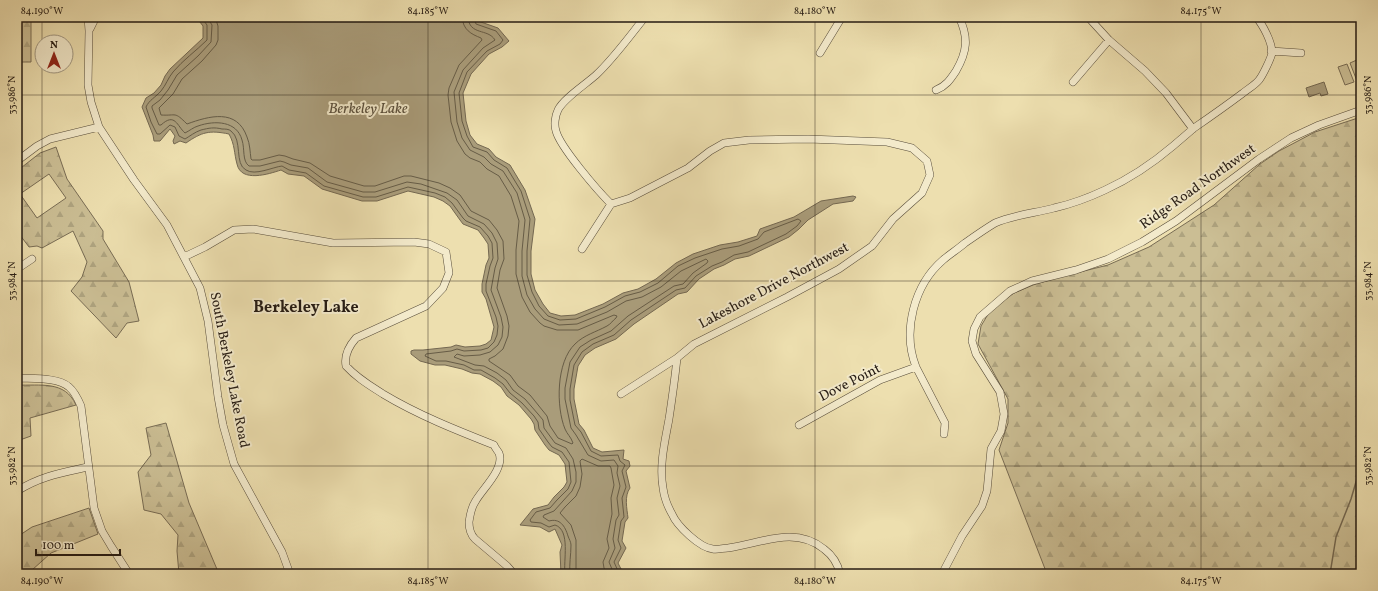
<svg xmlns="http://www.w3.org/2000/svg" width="1378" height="591" viewBox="0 0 1378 591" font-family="Vollkorn,serif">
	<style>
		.forest { fill: url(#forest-firs); stroke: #786c54; fill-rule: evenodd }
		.garden { fill: #cbbe94; stroke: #786c54 }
		.water { fill: #a99c7a; stroke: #746851 }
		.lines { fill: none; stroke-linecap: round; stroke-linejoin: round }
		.shore { stroke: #675c46; stroke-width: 1 }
		.stream { stroke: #746851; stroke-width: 1.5 }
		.minor-casing { stroke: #574c3a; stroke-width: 8 }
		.minor { stroke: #f3eacb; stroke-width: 7 }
		.ticks { fill: none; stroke: #251b13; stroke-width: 1; stroke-opacity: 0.45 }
		.labels { text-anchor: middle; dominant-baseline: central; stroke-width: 4; stroke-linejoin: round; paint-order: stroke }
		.street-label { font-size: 14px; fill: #251b13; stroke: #f3eacb }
		.water-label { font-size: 15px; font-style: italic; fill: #5a4f3c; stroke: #f3eacb }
		.quarter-label { font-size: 16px; font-weight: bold; fill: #251b13; stroke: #f3eacb }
		.neatline { fill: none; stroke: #251b13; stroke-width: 1.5 }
		.ticks-label { font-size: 10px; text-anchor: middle; fill: #251b13 }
	</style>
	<defs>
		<pattern id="forest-firs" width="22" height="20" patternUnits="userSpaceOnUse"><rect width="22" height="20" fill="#cbbe94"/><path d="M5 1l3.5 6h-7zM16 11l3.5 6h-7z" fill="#aea37f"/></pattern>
	</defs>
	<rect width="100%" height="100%" fill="#eddfaf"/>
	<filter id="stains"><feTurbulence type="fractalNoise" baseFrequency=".005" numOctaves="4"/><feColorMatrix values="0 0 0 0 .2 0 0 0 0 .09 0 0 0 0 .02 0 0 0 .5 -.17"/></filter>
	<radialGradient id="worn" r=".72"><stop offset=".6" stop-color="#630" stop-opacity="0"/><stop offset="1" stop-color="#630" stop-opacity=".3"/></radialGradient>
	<path class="forest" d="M17,17h14v45h-14z
		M1361,117v457h-314l-48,-124 9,-27v-24l-30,-55 3,-18 9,-15 24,-18 19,-8 23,-7 52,-13 41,-18 65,-42 46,-41 19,-13 36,-19z
		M56,147l11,32 36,52v8l26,43 10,39 -12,2 -11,15 -45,-47 11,-14 5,-15 -14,-31 -31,17 -5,-2 -8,1 -12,-16v-60l23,-18zM49,174l17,24 -29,20 -17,-24z
		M17,385c23,1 48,-5 59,20l-46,13 1,18 -14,5z
		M166,423l23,80 30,71h-40l-2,-23 1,-16 -17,-21 -17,-4 -6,-38 13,-17 -5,-27z
		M89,508l9,26 -47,19 -19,17 2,4h-17v-37l15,-10z"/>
	<path class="garden" d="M1359,59l2,7v14l-4,1 -7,-18z
		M1347,64l7,18 -9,3 -7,-18z"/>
	<path class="water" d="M196,17h280l2,4 20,7 11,13 -7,6 -13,7 -18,20 -8,19 3,28 4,14 7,9 12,5 7,8 14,8 15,25 10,29 -4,32v23l4,16 8,14 7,9 11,3 14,-1 28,-11 20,-11 15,-4 18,-10 20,-16 17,-9 27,-9 18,-3 19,-6 3,-7 34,-12 27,-16 32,-5 3,1 -3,4 -20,3 -25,16 -9,9 -10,8 -40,19 -14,3 -11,6 -10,4 -15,10 -12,13 -9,2 -44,30 -18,15 -21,9 -10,7 -7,11 -4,23v10l5,25 5,6 9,18 9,4 22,-2 -1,9 6,2 1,5 -4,5 4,17c-6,8 -3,21 -2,30l-3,4 -3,19 4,7 -8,15 3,6 9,5h-69l-1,-22 2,-7 -7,-16 -6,3 -9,-5 -20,-2 13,-16 15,-4 6,-8 10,-10 3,-5 -2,-18 -6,-9 -10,-5 -4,-5 -10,-15 -1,-6 -3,-5 -12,-14 -12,-9 -6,-9 -8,-6 -13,-7 -8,-1 -10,-4 -17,-4h-10l-15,-4 -9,-7v-3l3,-1h9l28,-3 5,-2 9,2 15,-1 6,-2 5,-4 3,-13 -8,-28 -4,-7v-8l4,-19 3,-7 -1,-14 -4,-6 -6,-8 -15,-6 -3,-4 -10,-14 -7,-5 -9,-4 -26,-6 -31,10h-15l-40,-12 -18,-13 -16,-2 -7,-4c-12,4 -40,13 -44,-6 -3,-11 -2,-19 -8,-30 -20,-4 -27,-2 -43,9l-6,-2 -6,3 -1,-3 2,-5 -5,-7 -10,12h-6l-1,-6 -11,-28 4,-9 8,-5 7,-8 4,-9 5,-7 33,-31v-12z
		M1324,82l4,12 -7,2 -1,-3 -11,4 -3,-9z"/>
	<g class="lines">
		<path class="shore" d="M201,17l6,8v15c-11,11 -24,20 -34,32 -5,6 -7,13 -12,19 -5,6 -12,9 -15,16l5,15 6,12h3l10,-9 5,2 4,9 6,3c5,-3 10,-7 16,-9 8,-2 13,-3 21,-1 3,0 7,0 9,2 12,9 3,33 15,39 9,6 27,-3 36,-4l7,4 17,3 18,13 39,11h13l32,-10 27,6 10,4 7,6 11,15 3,3 14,6 8,9 4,7 1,15 -3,8 -4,18v7l10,26 2,9 -1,9 -3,7 -6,6 -7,2 -17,1 -7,-2 -6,2 -25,3 -1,2 11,5h10l18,4 10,5h7l14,8 8,6 7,9 12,10 12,13 4,6 1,7 9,13 4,5 10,5 7,10 2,20 -3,7 -11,11 -7,8 -14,4 -6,8 1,2 10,1 8,4 6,-2c16,5 8,36 10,49
			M207,17l5,8 -1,17 -13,14 -21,19 -9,15 -8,10 -8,6v2l7,17h2c14,-13 16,1 24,8 4,-2 9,-6 13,-7 17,-6 39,-5 44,14 3,9 0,21 7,26h11l20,-5 4,1 7,3 17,3 19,14 36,10h12l32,-10 14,2 26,9 10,7 11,16 16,8 8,9 5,10 1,16 -3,9 -4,22 10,27 2,10 -1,10 -4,8 -8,7 -10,3 -16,1 -7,-2 -3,3 21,8 9,1 13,7 9,7 7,10 12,9 13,15 5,6 1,8 11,15 11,5 7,11 3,13v10l-4,9 -18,20 -10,4 -1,2 6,4c11,-3 16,5 19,15 1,3 3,6 3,9 0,10 -2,19 -1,29
			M215,17l3,9v14l-2,5 -14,16 -20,18 -9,15 -14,14 2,7c16,1 13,-4 26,9 22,-8 50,-16 60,13 3,7 3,15 4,22l1,1h8l19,-5 6,1 8,3 17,4 20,13 34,10h11l29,-10h7l28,7 11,5 10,7 11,16 18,9 8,10 6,11 1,18 -4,11 -3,18 10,28 2,10 -1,10 -5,13 -8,7 -6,3v2l21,14 8,11 12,9 17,21 3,10 8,12 14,6 1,-1c-2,-6 -6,-9 -8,-14 -9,-22 -9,-67 10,-85 9,-9 21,-12 32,-18 4,-2 6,-6 9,-8l1,-2 -3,-1 -36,15h-21l-13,-4 -4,-3 -10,-11 -8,-15 -6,-23v-24l3,-29 -8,-25 -12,-20 -12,-7 -7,-7 -10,-4 -5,-4 -8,-13 -6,-19 -3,-27 1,-7 10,-23 23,-25 -1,-2c-10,-4 -18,-8 -19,-21
			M468,17c1,19 20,11 27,23l-12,8 -20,22 -9,22 3,30 5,16 8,12 14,7 7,7 12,7 14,22 8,27 -3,31v25l5,19 8,14 9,10 15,6 18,-1 30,-12 19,-11 16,-4 19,-10 20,-16 25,-12 2,2 -1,2 -14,10 -10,11 -9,2 -46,30 -17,15 -20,9 -11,7 -10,15 -5,26v11l6,29 5,7 12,20 13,6 13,-1 4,6 -1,7 3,13 -3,12 2,17 -3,5 -3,19 2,9 -6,14 5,12
			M473,17l3,7 20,7 7,9 -3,4 -13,7 -20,21 -8,21 3,28 5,15 6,11 14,5 7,8 13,8 14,23 9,28 -3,32v24l5,17 7,14 9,10 12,4 16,-1 29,-12 20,-11 15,-4 18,-9 20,-17 17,-8 27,-9 17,-3 19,-7 6,-7 34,-13 3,2 -4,5 -11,8 -38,18 -14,3 -12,7 -10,4 -16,10 -11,12 -9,2 -45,30 -17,15 -21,9 -11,8 -8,13 -4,24v11l5,25 6,7 10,19 10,5 17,-1 2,6 5,4 -3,6 4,16 -4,11 2,19 -3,4 -3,19 3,8 -7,14 4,9 4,3
			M576,574v-34l-5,-15 -11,-12 5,-6 11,-11 4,-9 2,-13 -2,-13 2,-2 16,7h12l1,2 3,17 -3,13 1,16 -5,25 2,9 -6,14 1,6 3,6"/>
		<path class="stream" d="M1330,574l6,-37 15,-38 10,-34"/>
		<g class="minor-casing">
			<path id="minor" d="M88,17l1,14 -1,54 3,17 8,25 35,53 33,45 33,63 8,33 10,76 5,28 11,39 48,88 8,22
				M645,17c-16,20 -31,41 -49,58 -10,9 -33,24 -38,35 -3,6 -4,15 -2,21 4,16 42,60 55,73l19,-6 58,-30 22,-17 14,-8 25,-3 59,-1 79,3 25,6 15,13 3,14 -8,18 -29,26 -21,27 -33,23 -52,28 -93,47 -17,14c-2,20 -5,41 -8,61 -4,22 -10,46 -6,69 1,8 5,19 9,26 5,12 28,34 41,35 4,1 10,-1 15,-1 32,-4 66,-23 96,1 8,6 14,15 16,25
				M1088,17l21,23 36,31 21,22 27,36
				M1357,17l4,4
				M90,29l6,-12
				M1271,51l30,2
				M820,53l22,-36
				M1073,82l36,-42
				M936,90c10,-4 14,-10 20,-19 11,-19 13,-33 3,-54
				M17,161l20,-15 13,-7 49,-12
				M582,249l29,-45
				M184,257l21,-10 29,-17 19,-1 80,14 81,-1 15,2 17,8 3,21 -6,15 -17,18 -70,32c-7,8 -12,18 -10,28 11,12 23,19 37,28 35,21 73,36 111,51 1,3 4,6 5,8 6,16 -17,36 -24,49 -4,6 -5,13 -6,20 0,7 1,12 6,17l32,27 7,8
				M17,269l15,-10
				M17,378c15,1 41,-1 52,9 6,5 9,12 12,19l13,102 8,23 9,15 18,28
				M621,394l56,-36
				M799,425l81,-45 36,-13
				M944,434l1,-11 -29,-56c-14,-36 -2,-82 27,-107 7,-6 15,-11 22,-17 10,-7 20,-14 30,-20 18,-8 40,-10 59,-15 18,-4 34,-10 51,-18 24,-11 48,-27 68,-44 7,-6 14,-12 21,-18 16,-11 33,-23 49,-35 5,-4 12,-8 16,-13 4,-5 12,-22 13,-27 0,-11 -9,-28 -16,-36
				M17,491c24,-15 44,-18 71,-24
				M942,574l20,-38 20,-30 5,-15 4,-42 10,-18 3,-17 -4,-22 -24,-38 -4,-13 2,-12 6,-12 30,-26 22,-10 44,-11 32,-11 34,-17 34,-21 83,-62 32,-21 28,-13 42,-15"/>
		</g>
		<use href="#minor" class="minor"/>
	</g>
	<path class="ticks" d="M42,17v25M428,17v557M815,17v557M1201,17v557M42,66v508M17,95h1344M17,281h1344M17,466h1344"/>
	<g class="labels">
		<g class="street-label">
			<text transform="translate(1198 187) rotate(-35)">Ridge Road Northwest</text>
			<text transform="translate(774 286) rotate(-28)">Lakeshore Drive Northwest</text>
			<text transform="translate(229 370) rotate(79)">South Berkeley Lake Road</text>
			<text transform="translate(850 383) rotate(-27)">Dove Point</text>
		</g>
		<g class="water-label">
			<text x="368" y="109">Berkeley Lake</text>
		</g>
		<g class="quarter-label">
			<text x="306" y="308">Berkeley Lake</text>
		</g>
	</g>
	<rect width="1378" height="591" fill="none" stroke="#eddfaf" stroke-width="44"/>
	<g transform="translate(54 54)"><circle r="19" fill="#f3eacb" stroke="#a19781"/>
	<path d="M0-3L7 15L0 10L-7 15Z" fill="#8f2418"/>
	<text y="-6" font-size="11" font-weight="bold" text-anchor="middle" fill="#251b13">N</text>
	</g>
	<path d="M36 549v6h84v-6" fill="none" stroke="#251b13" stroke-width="2"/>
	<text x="42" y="549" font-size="12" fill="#251b13" stroke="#f3eacb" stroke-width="3" paint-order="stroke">100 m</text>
	<rect x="22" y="22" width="1334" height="547" class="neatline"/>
	<g class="ticks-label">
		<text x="42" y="14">84.190°W</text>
		<text x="428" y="14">84.185°W</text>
		<text x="815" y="14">84.180°W</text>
		<text x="1201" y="14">84.175°W</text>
		<text transform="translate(11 95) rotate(-90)" y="4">33.986°N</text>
		<text transform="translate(1367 95) rotate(-90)" y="4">33.986°N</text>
		<text transform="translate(11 281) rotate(-90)" y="4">33.984°N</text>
		<text transform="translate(1367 281) rotate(-90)" y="4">33.984°N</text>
		<text transform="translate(11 466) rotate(-90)" y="4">33.982°N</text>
		<text transform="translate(1367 466) rotate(-90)" y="4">33.982°N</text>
		<text x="42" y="584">84.190°W</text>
		<text x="428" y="584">84.185°W</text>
		<text x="815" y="584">84.180°W</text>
		<text x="1201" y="584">84.175°W</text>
	</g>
	<rect width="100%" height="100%" filter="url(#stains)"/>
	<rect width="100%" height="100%" fill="url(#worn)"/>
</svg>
